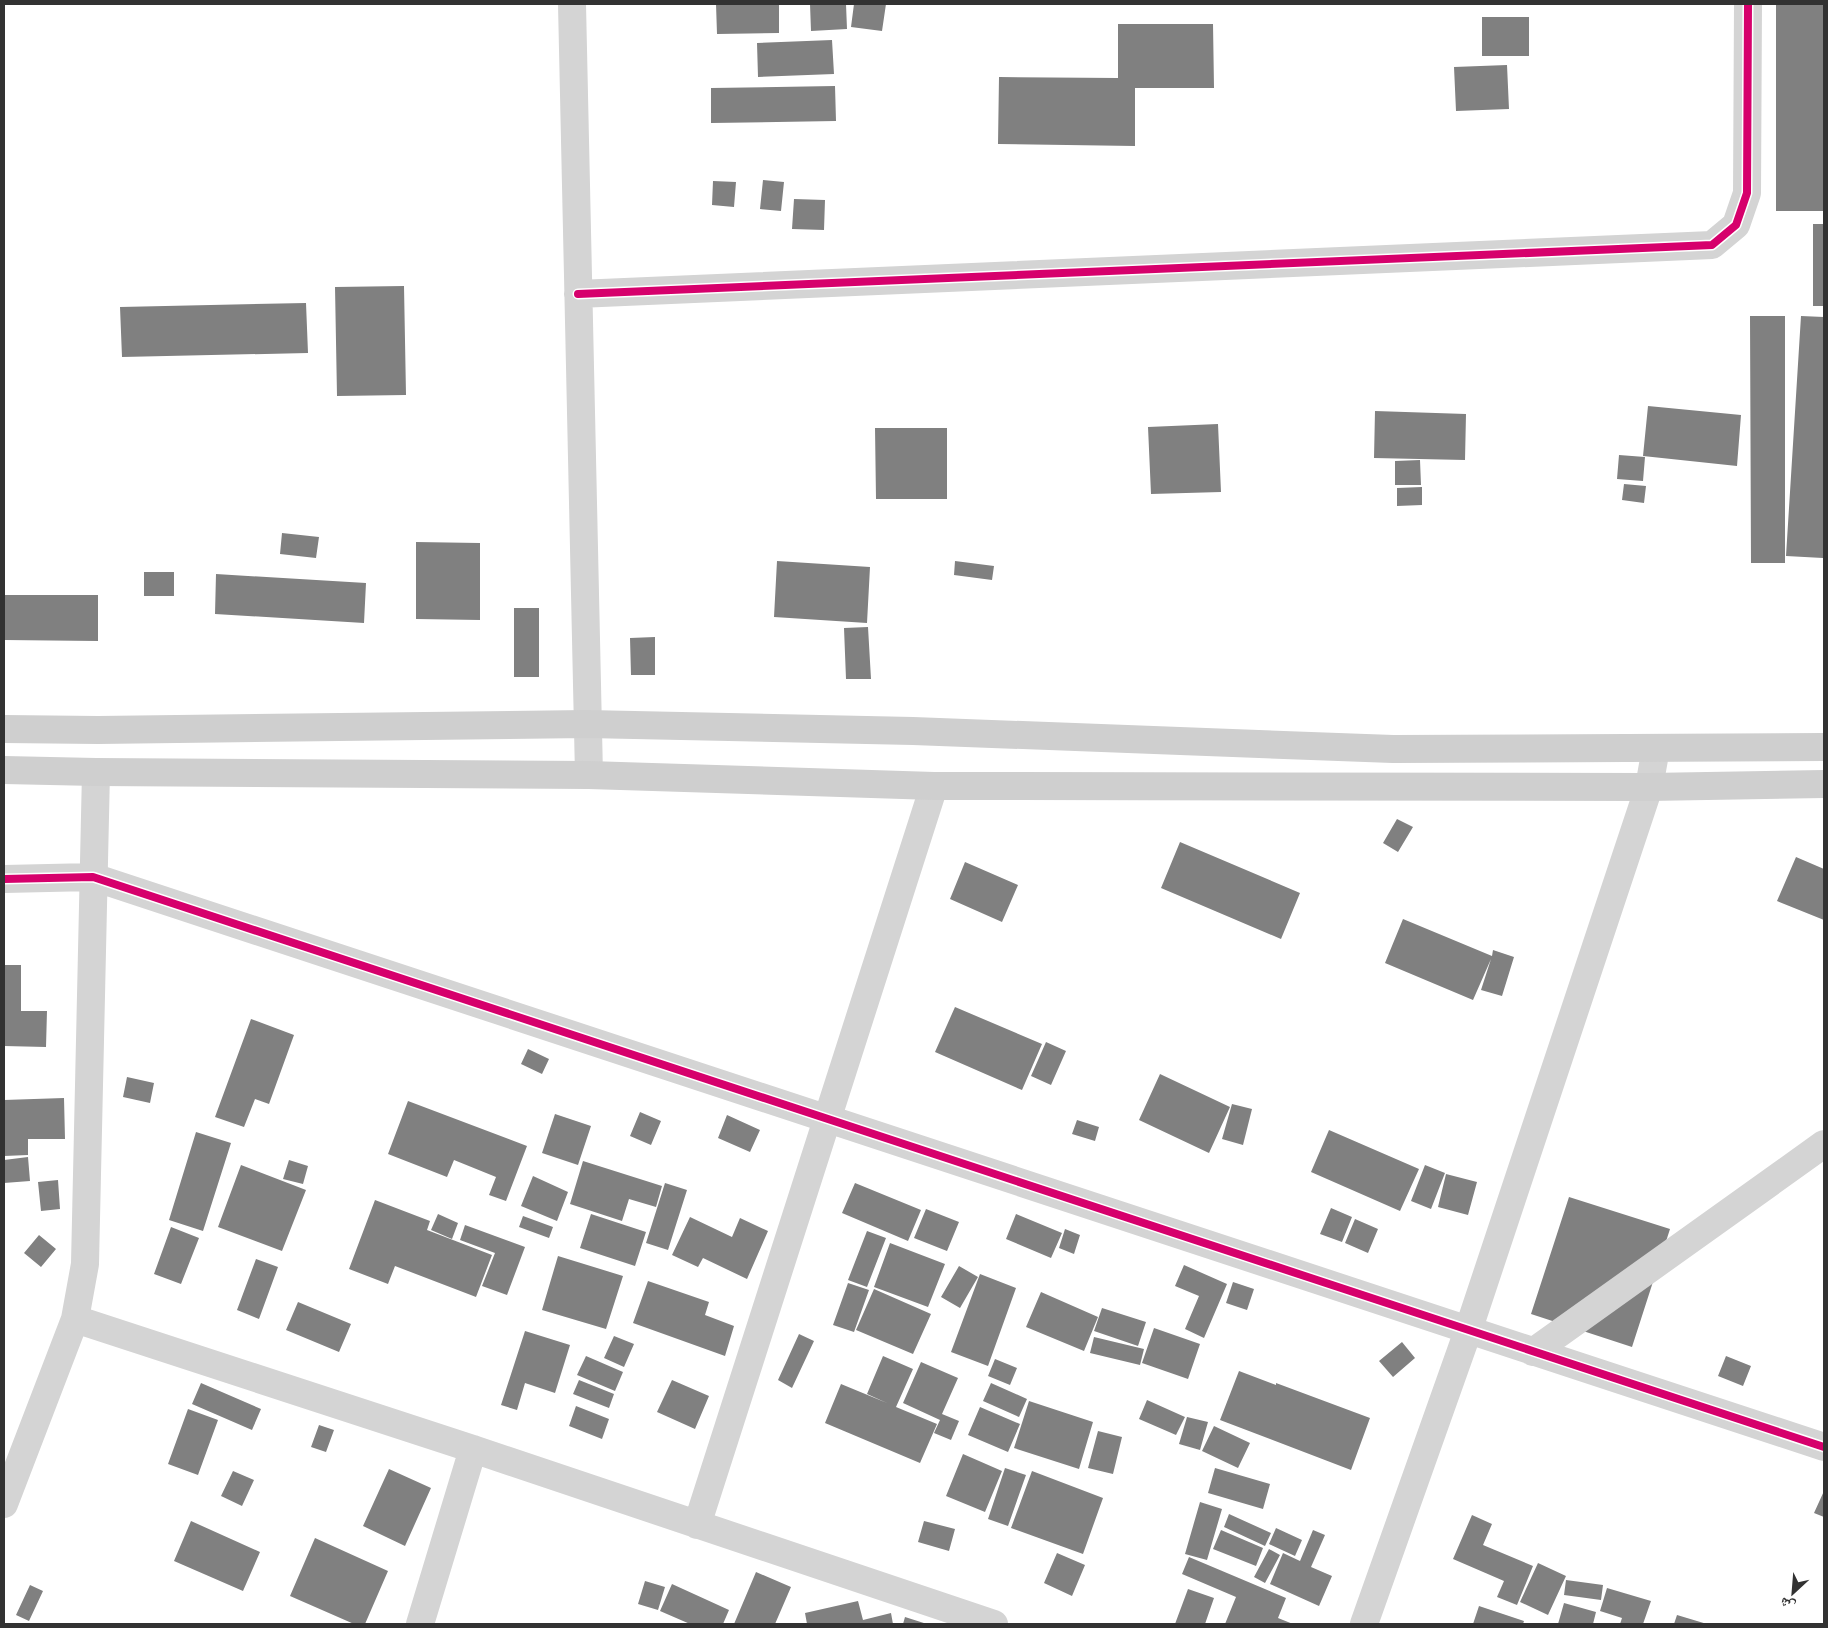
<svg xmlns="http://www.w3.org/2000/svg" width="1828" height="1628" viewBox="0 0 1828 1628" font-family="'Nunito Sans','Noto Naskh Arabic',sans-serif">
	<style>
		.building { fill: #808080 }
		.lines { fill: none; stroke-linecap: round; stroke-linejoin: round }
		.minor { stroke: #d4d4d4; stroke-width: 28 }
		.tertiary { stroke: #d4d4d4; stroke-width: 28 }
		.secondary { stroke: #cfcfcf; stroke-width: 28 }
		.cycleway-casing { stroke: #fff; stroke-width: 11 }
		.cycleway { stroke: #d6006c; stroke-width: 8 }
	</style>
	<rect width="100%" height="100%" fill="#fff"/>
	<path class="building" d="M716,4h63v29l-62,1z
		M810,4h36l1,25 -36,2z
		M854,4h32l-4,27 -31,-4z
		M1776,4h48v207h-48z
		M1482,17h47v39h-47z
		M1118,24h95l1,64h-79v58l-137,-2 1,-67 119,1z
		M832,40l2,34 -76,3 -1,-34z
		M1507,65l2,44 -53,2 -2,-44z
		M835,86l1,35 -125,2v-35z
		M763,180l21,2 -3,29 -21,-2z
		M713,181l23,1 -2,25 -22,-2z
		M794,199l31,1 -1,30 -32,-1z
		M1813,224h11v82h-11z
		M404,286l2,109 -69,1 -2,-109z
		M306,303l2,50 -186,4 -2,-50z
		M1750,316h35v247h-34z
		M1801,316l23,1 -1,241 -37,-2z
		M1648,406l93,9 -4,51 -94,-10z
		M1375,411l91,3 -1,46 -91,-2z
		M1218,424l3,68 -70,2 -3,-67z
		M875,428h72v71h-71z
		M1619,455l26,2 -2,24 -26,-2z
		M1420,460l1,25h-26v-24z
		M1624,484l22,2 -2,17 -22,-3z
		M1422,487v18l-25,1v-18z
		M282,533l37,4 -3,21 -36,-4z
		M416,542l64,1v77l-64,-1z
		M777,561l93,6 -3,56 -93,-6z
		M955,561l39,5 -2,14 -38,-5z
		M144,572h30v24h-30z
		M216,574l150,9 -2,40 -149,-9z
		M4,595h94v46l-94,-1z
		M514,608h25v69h-25z
		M868,627l3,52h-25l-2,-51z
		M655,637v38h-24l-1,-37z
		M1397,819l16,8 -15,25 -15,-9z
		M1180,842l120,51 -19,46 -120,-51z
		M1796,857l28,12v51l-47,-19z
		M965,862l53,23 -16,37 -52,-23z
		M1403,919l89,37 1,-6 21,7 -12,39 -21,-6 10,-31 -18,41 -88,-37z
		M4,965h17v46h26l-1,36 -42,-1z
		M955,1007l87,37 -20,46 -87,-38z
		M251,1019l43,16 -25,69 -14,-5 -11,28 -29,-10z
		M1046,1042l20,9 -15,34 -20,-9z
		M528,1049l21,10 -7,15 -21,-10z
		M1160,1074l70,33 -21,46 -70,-33z
		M127,1077l27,6 -4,20 -27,-6z
		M64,1098l1,41h-37v16l-24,1v-56z
		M408,1101l119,45 -21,55 -17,-6 7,-18 -42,-17 -7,17 -59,-23z
		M1232,1104l20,5 -9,36 -21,-6z
		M640,1112l21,9 -10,24 -21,-9z
		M555,1114l36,12 -13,39 -36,-12z
		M727,1115l33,15 -10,22 -32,-14z
		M1077,1120l22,7 -4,14 -23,-7z
		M1329,1130l90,39 -19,42 -89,-39z
		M196,1132l35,11 -28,88 -34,-11z
		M28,1157l2,24 -26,2v-23z
		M289,1160l19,6 -5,18 -20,-5z
		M583,1161l79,25 -6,21 -27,-8 -7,22 -52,-17z
		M241,1165l65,25 -24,61 -64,-24z
		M1425,1165l20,8 -14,36 -20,-8z
		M1446,1174l31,8 -9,33 -30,-8z
		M533,1176l35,16 -11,29 -36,-15z
		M58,1180l2,29 -19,2 -3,-29z
		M665,1183l22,7 -19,60 -22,-7z
		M855,1183l66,27 -13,31 -66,-28z
		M1569,1197l101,32 -38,118 -101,-33z
		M375,1200l55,21 -3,9 65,25 -16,42 -81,-31 -7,18 -39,-15z
		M1331,1208l21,9 -10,25 -22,-8z
		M926,1209l33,13 -12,29 -33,-13z
		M438,1214l20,9 -6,16 -21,-9z
		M591,1214l55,18 -11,34 -55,-18z
		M1016,1214l46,19 -11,25 -45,-19z
		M523,1216l30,11 -4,11 -30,-11z
		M690,1217l42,20 8,-19 28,13 -21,48 -44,-21 -5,9 -26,-12z
		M1355,1219l23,10 -10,24 -23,-10z
		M465,1225l60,22 -18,48 -25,-9 13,-33 -35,-13z
		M171,1227l28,11 -18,46 -27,-10z
		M1065,1229l15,6 -6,19 -15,-6z
		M867,1231l19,7 -19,49 -19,-7z
		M39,1235l17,14 -15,18 -17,-14z
		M890,1243l55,21 -17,43 -54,-20z
		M558,1256l65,20 -17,53 -64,-19z
		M256,1259l22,8 -19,52 -22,-9z
		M1184,1265l43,19 -23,54 -19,-9 14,-33 -24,-10z
		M959,1266l19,11 -18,31 -19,-11z
		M980,1274l36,14 -28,78 -37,-14z
		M648,1281l61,21 -4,13 29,11 -9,30 -92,-33z
		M1233,1282l21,7 -7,21 -21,-7z
		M848,1283l21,7 -15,42 -21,-7z
		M874,1289l57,25 -18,40 -57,-24z
		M1041,1292l57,25 -14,34 -58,-24z
		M298,1302l53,22 -12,28 -53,-22z
		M1102,1308l44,14 -8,24 -44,-15z
		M1154,1328l46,16 -12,35 -46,-16z
		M525,1331l45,14 -15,48 -30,-10 -8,27 -16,-5z
		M799,1334l15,7 -22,47 -14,-8z
		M614,1336l20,8 -10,23 -20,-9z
		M1094,1337l50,12 -4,16 -50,-12z
		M1402,1342l13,16 -22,19 -14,-16z
		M586,1356l37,16 -8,19 -38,-16z
		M883,1356l30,13 -17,38 41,17 -17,39 -95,-40 16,-39 46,19 -20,-9z
		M1726,1356l25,10 -8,20 -25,-10z
		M995,1359l22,9 -7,17 -22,-9z
		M921,1362l37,16 -16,36 17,7 -8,19 -17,-7 6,-13 -37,-17z
		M1239,1371l37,14v-2l94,35 -19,52 -131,-50z
		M579,1380l35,14 -5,14 -36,-14z
		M672,1380l37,16 -14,33 -38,-17z
		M201,1383l60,26 -9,21 -60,-26z
		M991,1383l36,16 -8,18 -36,-16z
		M1147,1400l38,17 -9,18 -37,-16z
		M1029,1401l64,21 -14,47 -65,-21z
		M576,1406l33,13 -7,20 -33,-13z
		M980,1407l40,17 -12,28 -40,-17z
		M188,1409l30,11 -20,55 -30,-11z
		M1187,1417l21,5 -8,28 -21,-6z
		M319,1425l15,5 -8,22 -15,-5z
		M1214,1426l36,17 -12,25 -36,-17z
		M1098,1431l24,6 -9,37 -25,-6z
		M963,1454l39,17 -17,41 -39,-16z
		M1005,1468l21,7 -18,51 -20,-7z
		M1215,1468l55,16 -7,25 -55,-16z
		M389,1469l42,19 -26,58 -42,-20z
		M233,1471l21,9 -12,26 -21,-10z
		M1032,1471l71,27 -20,56 -72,-26z
		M1824,1491v26l-10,-4z
		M1200,1502l22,7 -15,51 -22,-6z
		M1229,1514l42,19 -6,13 -41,-19z
		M1472,1515l20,9 -9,21 50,21 -16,39 -20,-8 7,-16 -51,-22z
		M191,1521l69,31 -17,39 -69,-30z
		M924,1521l31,8 -6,22 -31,-9z
		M1276,1528l26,12 -7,16 -26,-12z
		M1221,1530l42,18 -7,18 -43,-17z
		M1313,1530l12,5 -14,32 21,9 -13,30 -49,-22 13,-31 17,8z
		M315,1538l73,33 -23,53h-11l-64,-28z
		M1269,1549l11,6 -15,28 -11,-6z
		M1057,1553l28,12 -13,31 -28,-13z
		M1189,1557l97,41 -8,20 15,6h-68l11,-27 -54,-23z
		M1538,1563l28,13 -18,39 -28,-13z
		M756,1572l35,15 -16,37h-41z
		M1566,1580l37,5 -2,15 -37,-5z
		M645,1581l20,6 -7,23 -20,-6z
		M672,1584l57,26 -6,14h-33l-30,-13z
		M30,1585l13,6 -14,30 -13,-6z
		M1607,1588l44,13 -8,23h-23l2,-6 -22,-7z
		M1188,1589l26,9 -9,26h-30z
		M858,1601l5,19 28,-7 2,11h-86l-2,-11z
		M1564,1603l32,9 -3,12h-35z
		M1479,1606l45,15 -1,3h-50z
		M1677,1615l30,9h-33z
		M905,1617l22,7h-24z"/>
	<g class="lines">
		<path class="minor" d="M572,4l17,771
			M578,294l1134,-49 24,-20 11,-32 1,-189
			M4,879l89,-2 1731,570
			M75,1319l398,130 521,175
			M1533,1352l291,-208
			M4,1504l71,-185 10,-55 11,-492
			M697,1525l237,-739
			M420,1624l53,-175"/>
		<path class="tertiary" d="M1364,1624l104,-293 181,-544 7,-39"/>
		<path class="secondary" d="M4,729l94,1 489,-6 326,7 480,18 431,-2
			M4,770l92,2 493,3 345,11 715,1 175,-3"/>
		<g class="cycleway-casing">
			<path id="cycleway" d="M578,294l1134,-49 24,-20 11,-32 1,-189
				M4,879l89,-2 1731,570"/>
		</g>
		<use href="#cycleway" class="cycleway"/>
	</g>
	<rect width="1828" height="1628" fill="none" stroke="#323232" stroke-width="10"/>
	<g transform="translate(1793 1593) rotate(206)" stroke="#ffffff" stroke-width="4" paint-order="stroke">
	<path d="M0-4L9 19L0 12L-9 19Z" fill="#323232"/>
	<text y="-8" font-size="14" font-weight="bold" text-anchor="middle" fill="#323232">ش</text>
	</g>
</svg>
